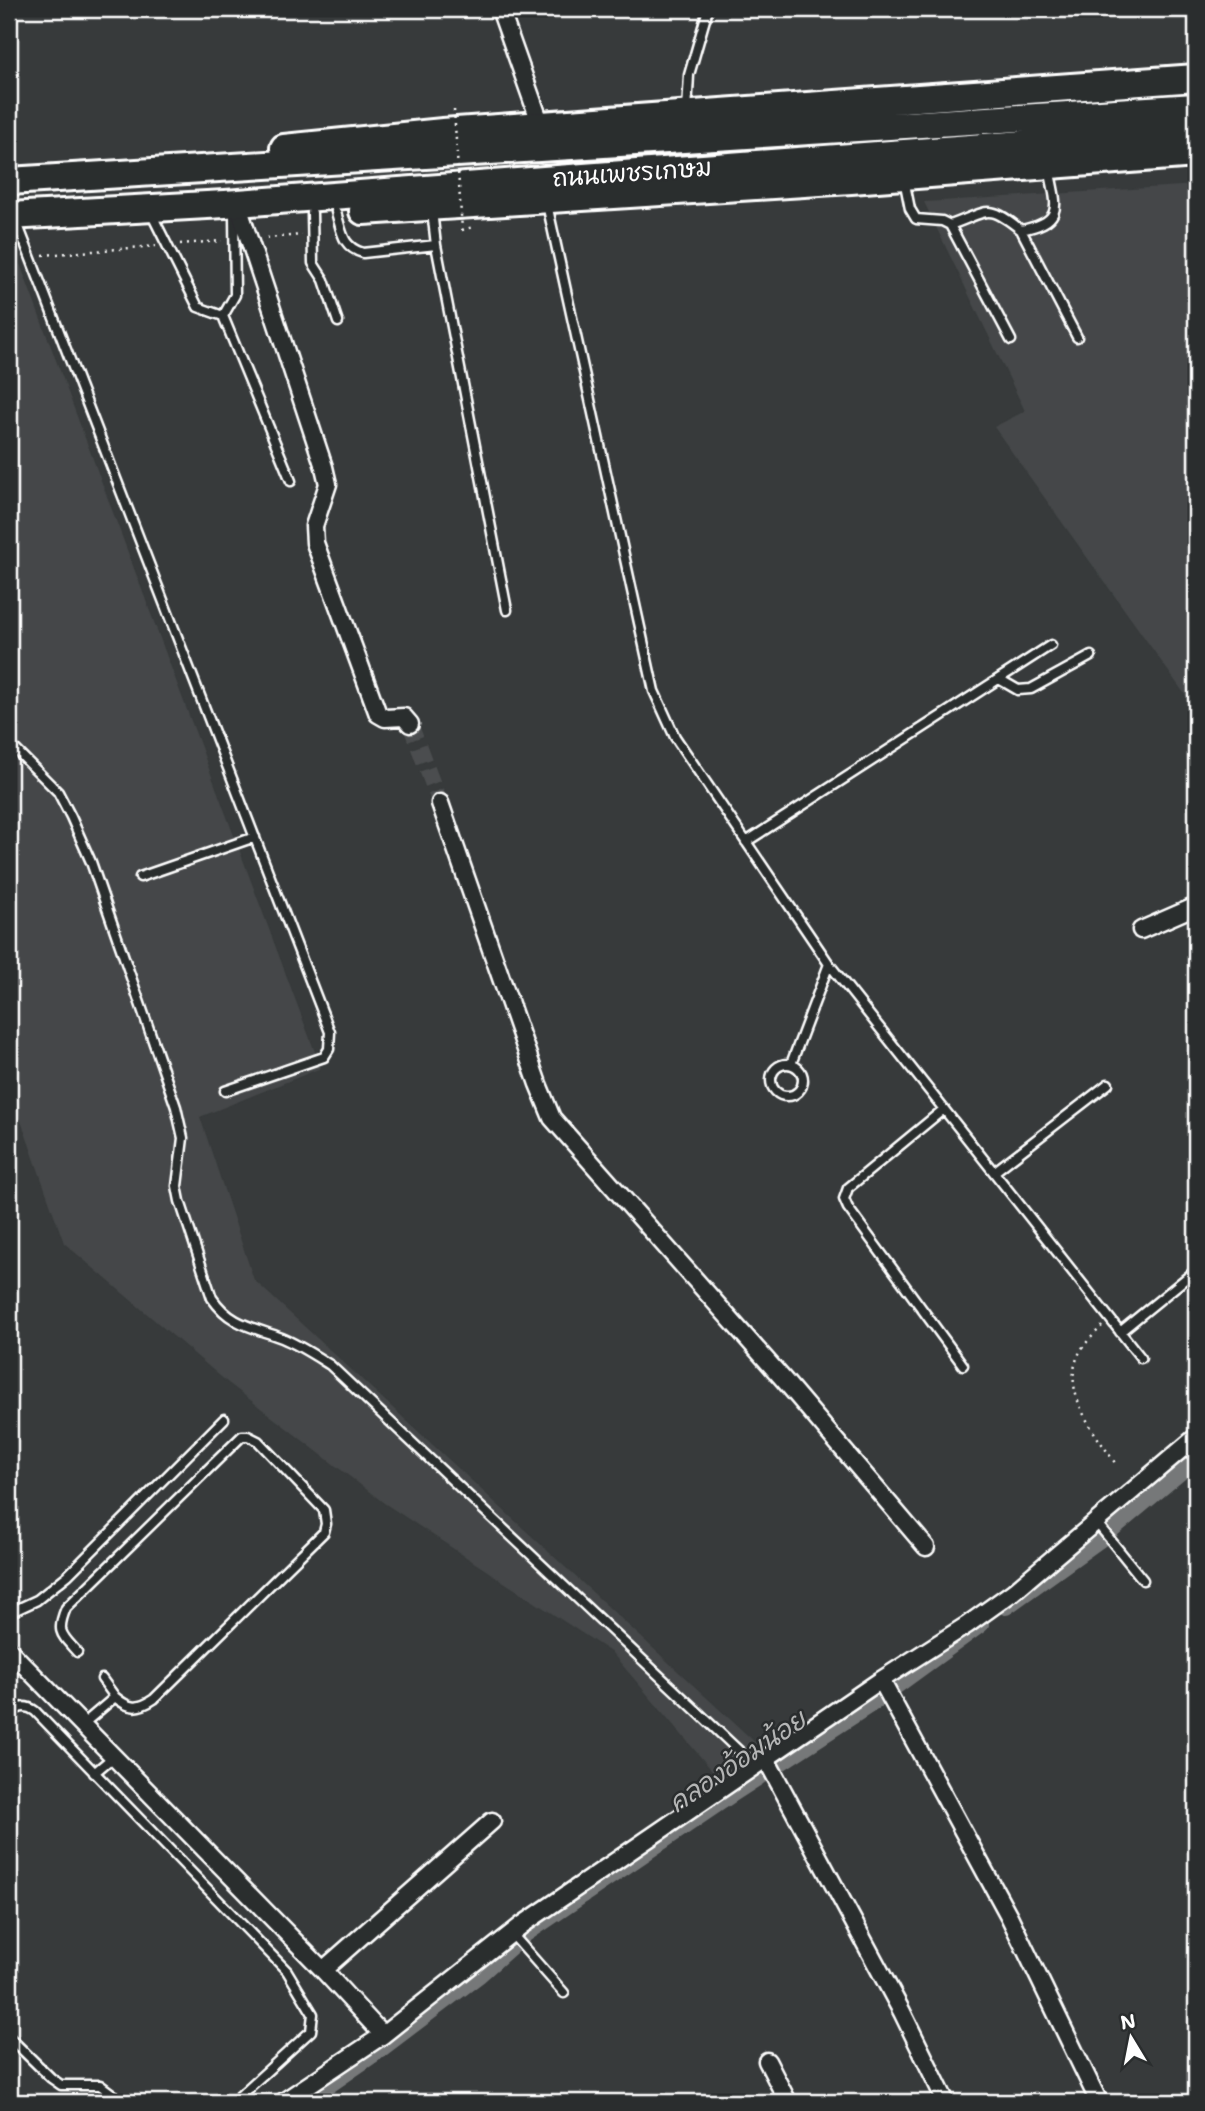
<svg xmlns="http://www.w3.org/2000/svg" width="1205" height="2111" viewBox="0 0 1205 2111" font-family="'Shantell Sans','Playpen Sans Thai',sans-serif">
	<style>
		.built { fill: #444748 }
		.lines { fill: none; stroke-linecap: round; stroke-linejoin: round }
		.canal { stroke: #767879; stroke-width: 18 }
		.street-tunnel { stroke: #4b4e4f; stroke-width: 16; stroke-dasharray: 16 8; stroke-linecap: butt }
		.lane-casing { stroke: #fff; stroke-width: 13 }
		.street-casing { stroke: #fff; stroke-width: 21 }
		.primary-casing { stroke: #fff; stroke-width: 32 }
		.path { stroke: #fff; stroke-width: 2.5; stroke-dasharray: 2 5; stroke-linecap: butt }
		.lane { stroke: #2a2d2e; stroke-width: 8 }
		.street { stroke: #2a2d2e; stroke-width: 16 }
		.primary { stroke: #2a2d2e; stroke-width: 26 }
		.path-bridge { stroke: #fff; stroke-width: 2.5; stroke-dasharray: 2 5; stroke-linecap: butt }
		.labels { text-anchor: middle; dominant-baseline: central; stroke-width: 5; stroke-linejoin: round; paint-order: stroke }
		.street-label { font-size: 24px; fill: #fff; stroke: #2a2d2e }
		.water-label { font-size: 26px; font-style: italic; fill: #b4b5b5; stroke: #2a2d2e }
	</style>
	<rect width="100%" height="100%" fill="#373a3b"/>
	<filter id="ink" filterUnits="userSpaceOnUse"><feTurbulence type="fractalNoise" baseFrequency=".0143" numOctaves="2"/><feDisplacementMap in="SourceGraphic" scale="14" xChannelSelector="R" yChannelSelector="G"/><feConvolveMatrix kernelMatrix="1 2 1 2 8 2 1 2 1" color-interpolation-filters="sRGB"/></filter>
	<g filter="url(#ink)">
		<path class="built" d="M1196,185v525l-202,-283 31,-16 -101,-209z
			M20,264l301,804 -121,49 54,163 504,465 -42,30 -104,-122 -228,-150 -157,-121 -163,-139 -55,-156v-822z"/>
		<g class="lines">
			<path class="canal" d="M1006,1606l92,-66 98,-82
				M303,2102l74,-51 102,-77 45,-40 207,-140 142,-92 107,-78"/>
			<path class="street-tunnel" d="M410,724l30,79"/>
			<g class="lane-casing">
				<path id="lane" d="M687,111l2,-36 19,-66
					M904,179l6,30 6,10 26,2 8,4 61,115
					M547,204l107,487 21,46 154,227 312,394
					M432,211l4,34 71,365
					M336,212c6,20 6,35 27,41l73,-8
					M312,213l1,50 11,17 14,42
					M153,217l45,90 25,9 68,165
					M16,220l314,812 -1,17 -5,8 -99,34
					M950,225c39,-14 38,-22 71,5 45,-9 35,-24 28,-62
					M1021,230l56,107
					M223,316l12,-21 -1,-80
					M999,679l19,11 13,-1 60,-33
					M9,743l49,49 13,25 20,45 85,245 7,31 -6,48 3,15 32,97c19,28 42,29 70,40 17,7 32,17 48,27l425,401
					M746,842l305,-197
					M140,877l115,-40
					M791,1064l38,-100
					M771 1080a16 16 0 1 1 32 0a16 16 0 1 1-32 0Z
					M944,1109l-96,79 -4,11 4,9 115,157
					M994,1172l114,-88
					M1120,1332l75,-61
					M1096,1522l47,58
					M9,1613l28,-13 31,-25 156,-156
					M77,1652c-16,-18 -21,-20 -11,-44l176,-172h6l10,5 66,69 2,14 -2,8 -170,167c-16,11 -25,10 -39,-2l-33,28
					M102,1679l13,18
					M9,1715c8,-8 16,-11 26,-4l252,260 26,43 -2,17 -78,71
					M94,1773l19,-16
					M511,1933l53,60
					M9,2037l42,41 10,7h39l23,17"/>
			</g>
			<g class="street-casing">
				<path id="street" d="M500,9l41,116
					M241,215l83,252 4,17 -14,42 1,17 63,171 7,4 19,-1 6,7
					M440,803l98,281 14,34 232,262 142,167
					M1141,930l55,-24
					M9,1650l314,320 60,65
					M881,1680l128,236 90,186
					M766,1759l136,253 44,90
					M323,1970l169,-149
					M767,2061l21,41
					M283,2102l100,-67 139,-110 359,-245 86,-55 46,-33 183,-155"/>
			</g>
			<g class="primary-casing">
				<path id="primary" d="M284,148l159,-16 753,-54
					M9,181l1187,-74
					M363,211l488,-31 345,-26
					M9,216l216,-12 971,-73"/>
			</g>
			<path class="path" d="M462,230l11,-3
				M267,238l35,-3
				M180,244l42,-3
				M43,255l113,-9
				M1102,1326c-8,9 -19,18 -24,30 -17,39 19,79 39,110"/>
			<use href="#lane" class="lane"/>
			<use href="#street" class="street"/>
			<use href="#primary" class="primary"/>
			<path class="path-bridge" d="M454,110l8,120"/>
		</g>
	</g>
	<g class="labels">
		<g class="street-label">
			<text transform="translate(632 173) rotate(-4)">ถนนเพชรเกษม</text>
		</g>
		<g class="water-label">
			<text transform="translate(737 1761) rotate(-34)">คลองอ้อมน้อย</text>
		</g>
	</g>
	<rect width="1205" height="2111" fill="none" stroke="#2a2d2e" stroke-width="35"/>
	<rect x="18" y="18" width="1170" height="2076" fill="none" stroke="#fff" stroke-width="2.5" filter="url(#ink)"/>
	<g transform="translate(1131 2038) rotate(350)" stroke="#2a2d2e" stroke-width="5" paint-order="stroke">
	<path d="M0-5L12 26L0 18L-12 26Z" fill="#ffffff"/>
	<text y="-10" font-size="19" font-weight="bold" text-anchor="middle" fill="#ffffff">N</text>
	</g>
</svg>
